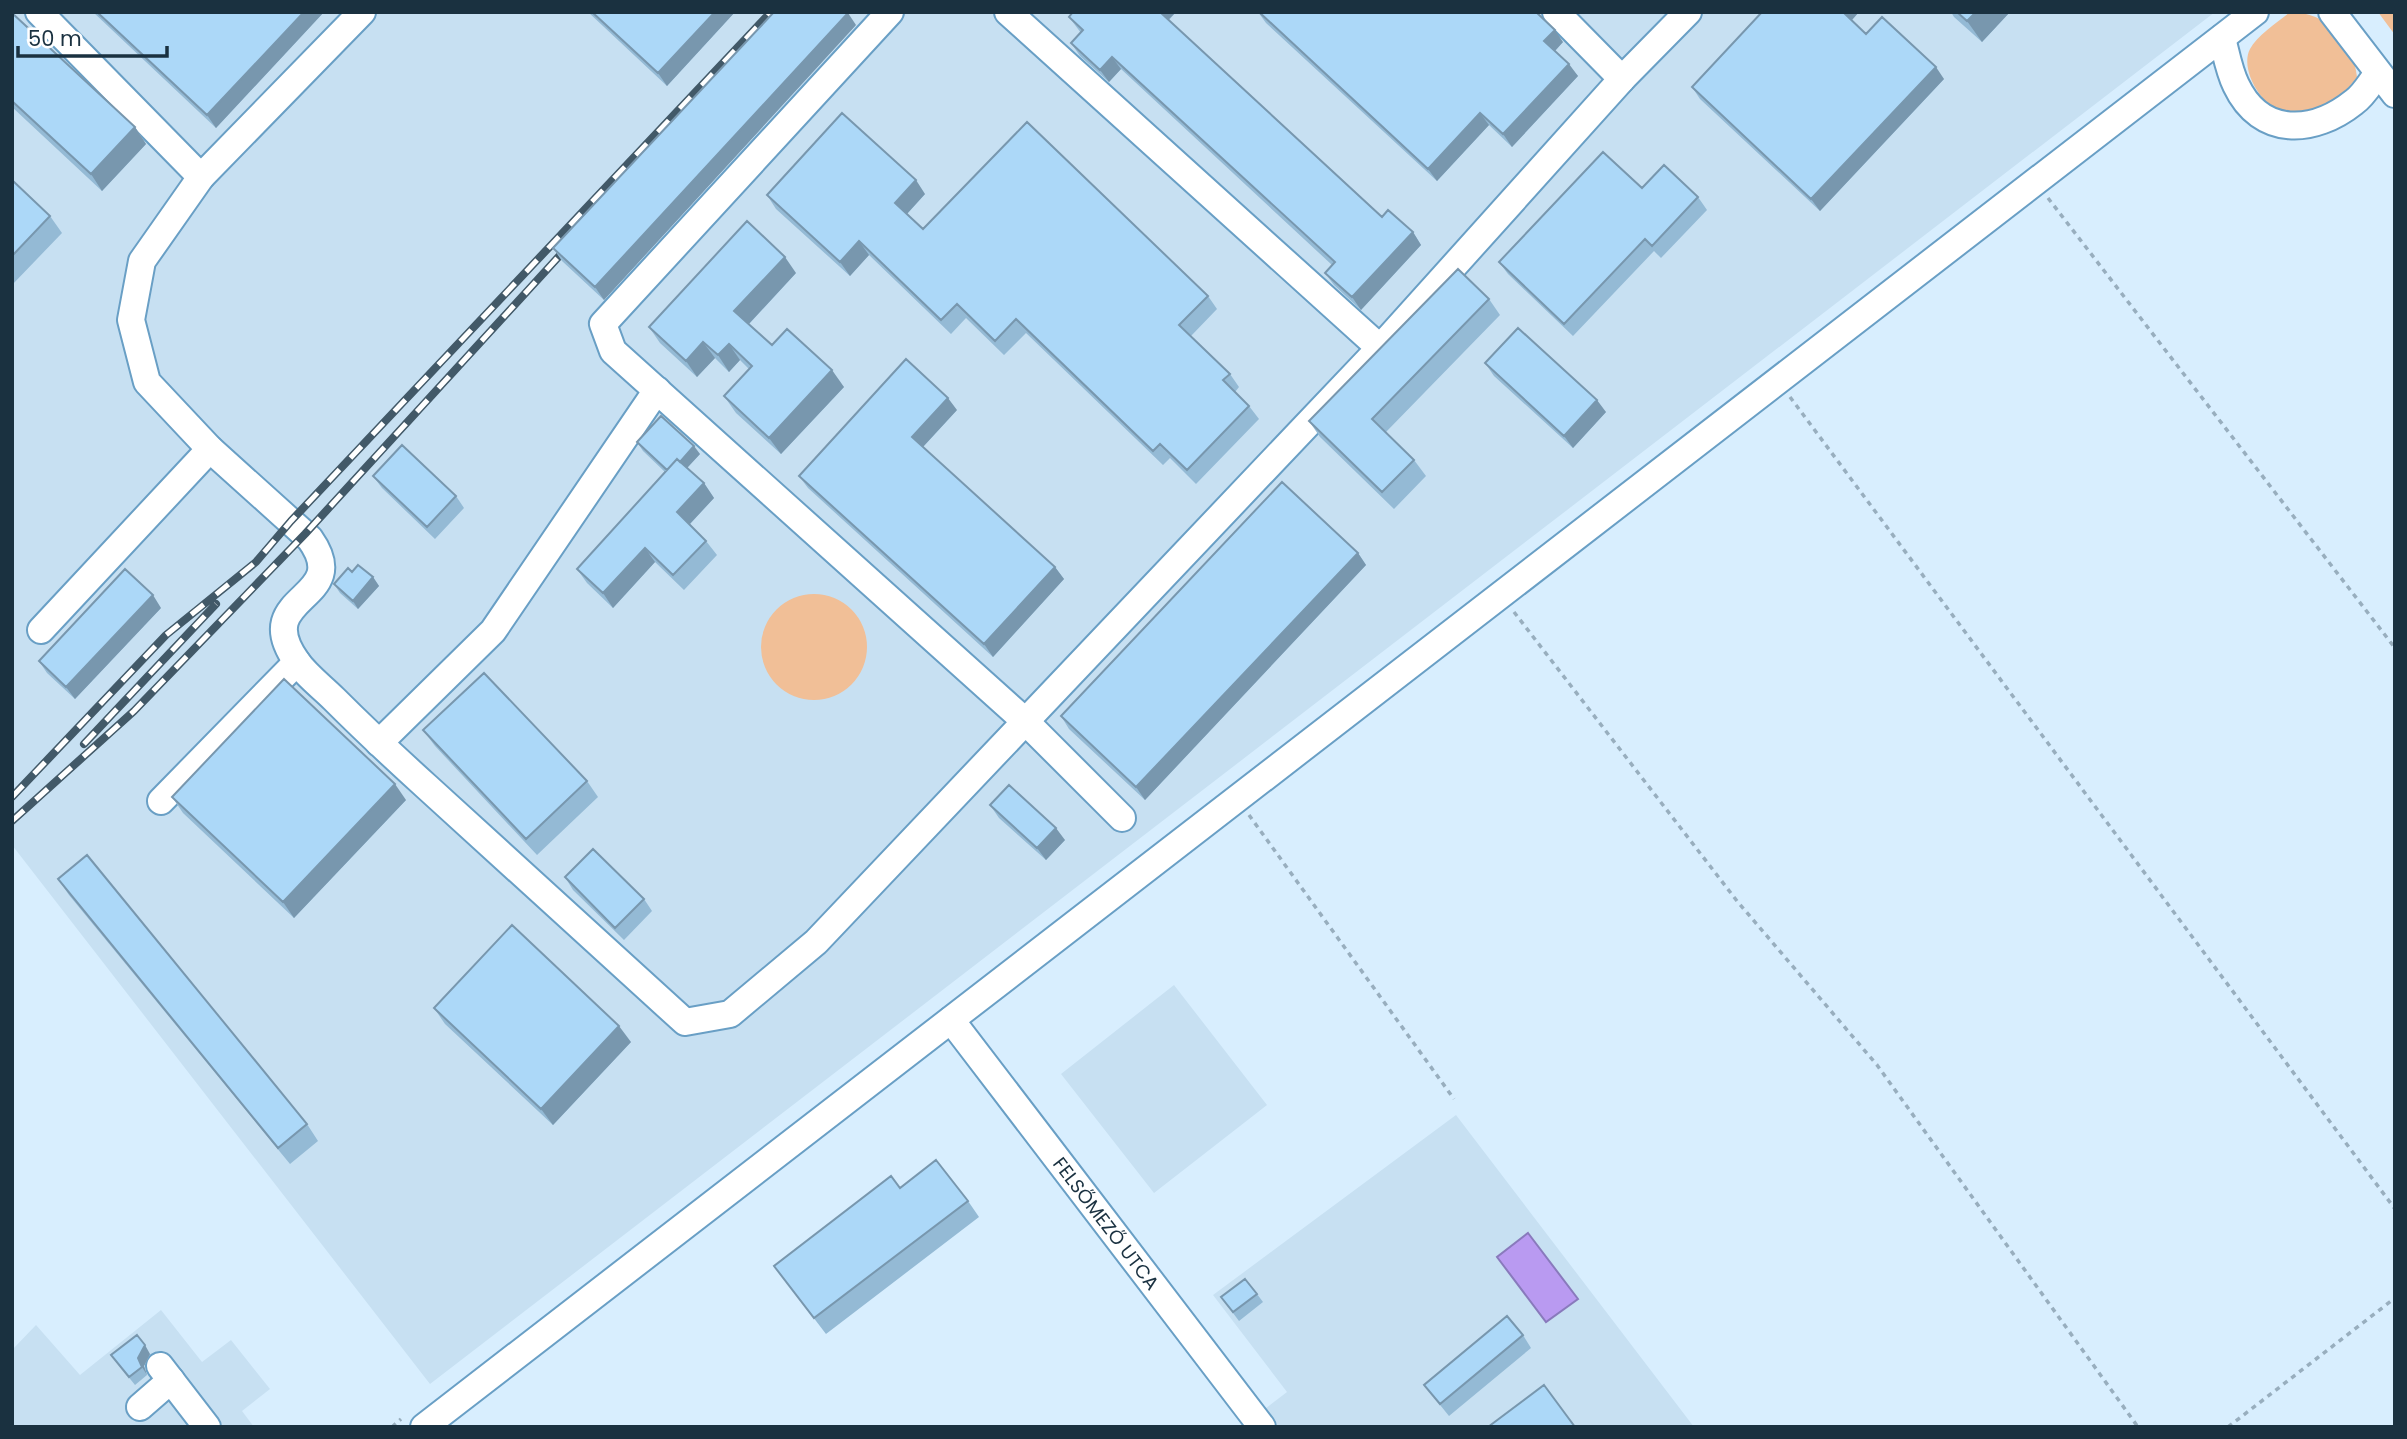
<svg xmlns="http://www.w3.org/2000/svg" width="2407" height="1439" font-family="Poppins,sans-serif">
<rect width="100%" height="100%" fill="#d8eefe"/>
<!-- built -->
<path fill="#c7e0f2" d="M12,12H2215L430,1384L12,845Z
M1174,985L1267,1105L1154,1193L1061,1074Z
M1456,1115L1694,1427H1241L1287,1392L1213,1295Z
M161,1310L202,1362L231,1340L270,1389L242,1411L254,1427H12V1350L36,1325L80,1375Z"/>
<!-- green -->
<path fill="#f1bf97" d="M2290,12C2327,12 2353,41 2357,77C2342,98 2313,122 2285,114C2263,108 2239,70 2250,49C2257,35 2278,22 2290,12Z
M2378,12H2395V35Z
M761 647a53 53 0 1 1 106 0a53 53 0 1 1-106 0Z"/>
<!-- water -->
<path fill="#b99af1" stroke="#897abc" stroke-width="2" d="M1528,1233L1578,1299L1546,1322L1497,1257Z"/>
<g fill="none" stroke-linecap="round" stroke-linejoin="round">
<!-- minor casing -->
<g stroke="#699fc5" stroke-width="30">
<g id="minor">
<path d="M39,12L201,177"/>
<path d="M362,12L201,177L142,261L131,320L147,382L210,449L310,539C355,602 248,593 297,662C306,675 322,687 334,699C364,729 395,758 427,787C513,865 599,944 685,1022L730,1014L816,942L1380,348L1622,79L1688,12"/>
<path d="M890,12L603,324L613,351L1025,721L1122,818"/>
<path d="M1008,12L1380,348"/>
<path d="M1556,12L1622,79"/>
<path d="M2332,12L2395,94"/>
<path d="M2222,38C2226,53 2229,71 2236,85C2261,138 2314,134 2354,102C2364,95 2371,82 2378,73"/>
<path d="M41,630L210,449"/>
<path d="M379,743L493,631L657,390"/>
<path d="M161,801L297,662"/>
<path id="s1" d="M951,1020L1262,1427"/>
<path d="M160,1366L207,1427"/>
<path d="M140,1407L171,1380"/>
<path d="M424,1427L2255,12"/>
</g>
</g>
<!-- path -->
<path stroke="#98aebe" stroke-width="3.5" stroke-dasharray="5 5" stroke-linecap="butt" d="M2048,198L2395,648
M1790,397L2395,1209
M1514,612L1737,901L1877,1065L2138,1427
M1249,815L1454,1099
M392,1427L401,1419
M2228,1427L2395,1298"/>
<!-- minor -->
<use href="#minor" stroke="#fff" stroke-width="26"/>
<!-- rail casing -->
<g stroke="#425968" stroke-width="8">
<path id="rail" d="M84,744L216,604
M12,797L166,635L256,562L291,521L771,12
M12,821L134,711L305,534L573,241"/>
</g>
<!-- rail -->
<use href="#rail" stroke="#fff" stroke-width="5" stroke-dasharray="16" stroke-linecap="butt"/>
</g>
<!-- wall -->
<path fill="#94bad5" d="M93,12H324L216,128Z
M588,12H735L667,86Z
M1073,12H1176L1169,20L1382,217L1413,232L1421,245L1361,310L1334,285L1325,273L1332,265L1121,69L1109,82L1080,56L1071,43L1081,33L1069,17Z
M1258,12L1563,42L1555,51L1578,76L1512,147L1489,125L1437,181L1266,23Z
M1762,12H1859L1852,20L1866,34L1944,79L1820,211L1700,99L1692,87Z
M1951,12H2010L1982,42L1954,17Z
M12,13L135,127L146,144L102,191L12,107Z
M856,25L604,300L562,261L553,248Z
M12,180L50,216L62,233L12,285Z
M1642,188L1698,197L1707,210L1661,258L1654,251L1573,336L1508,274L1499,262Z
M925,194L907,214L923,229L1208,296L1217,309L1191,336L1230,374L1239,387L1235,392L1249,406L1259,419L1196,484L1170,458L1163,465L1026,333L1004,355L966,318L951,334L869,255L850,276L776,209L767,195Z
M796,273L749,324L772,345L844,387L781,454L736,413L724,396L749,369L740,360L729,372L715,358L697,377L660,343L649,327Z
M1489,299L1500,315L1386,432L1414,460L1426,476L1394,509L1320,437L1309,421Z
M1485,363L1606,412L1573,448L1494,376Z
M957,410L923,447L1055,567L1064,579L993,657L808,488L799,476Z
M637,442L700,454L687,468L704,483L714,498L690,524L706,541L717,555L684,590L655,562L613,608L587,583L577,569L665,472L643,451Z
M373,476L456,496L464,508L435,539L382,488Z
M1358,553L1366,565L1145,800L1069,729L1061,716Z
M352,572L373,577L379,586L358,609L340,593L334,584Z
M161,608L75,699L47,673L39,661Z
M423,730L587,781L598,797L537,855L435,746Z
M172,797L406,800L294,918L183,813Z
M990,805L1065,840L1046,860L999,818Z
M565,877L644,899L652,911L624,940L573,890Z
M58,879L307,1124L318,1141L290,1164L69,895Z
M434,1008L631,1042L553,1125L445,1024Z
M900,1188L968,1201L979,1217L826,1334L774,1266Z
M1257,1294L1263,1302L1239,1321L1221,1297Z
M1523,1335L1531,1348L1449,1416L1424,1385Z
M150,1354L144,1366L147,1375L135,1385L111,1355Z"/>
<!-- shaded-wall -->
<path fill="#7897ae" d="M304,12H324L216,128L207,115Z
M715,12H735L667,86L658,73Z
M1159,12H1176L1166,22Z
M1843,12H1859L1850,22Z
M1976,12H2010L1982,42L1967,21Z
M848,13L856,25L604,300L595,287Z
M1555,30L1563,42L1553,53L1544,41Z
M1112,57L1121,69L1109,82L1100,70Z
M1569,64L1578,76L1512,147L1503,134Z
M1936,67L1944,79L1820,211L1811,199Z
M1480,113L1489,125L1437,181L1428,169Z
M135,127L146,144L102,191L91,174Z
M916,180L925,194L905,216L895,203Z
M1413,232L1421,245L1361,310L1352,297Z
M859,241L869,255L850,276L840,262Z
M785,257L796,273L746,327L734,311Z
M703,342L715,358L697,377L686,361Z
M729,344L740,360L729,372L718,355Z
M832,370L844,387L781,454L769,438Z
M948,398L957,410L921,449L912,437Z
M1597,400L1606,412L1573,448L1564,436Z
M694,446L700,454L675,481L670,473Z
M704,483L714,498L687,527L677,512Z
M645,548L655,562L613,608L603,593Z
M1358,553L1366,565L1145,800L1136,787Z
M1055,567L1064,579L993,657L984,644Z
M373,577L379,586L358,609L353,601Z
M153,595L161,608L75,699L66,687Z
M395,784L406,800L294,918L283,902Z
M1056,828L1065,840L1046,860L1037,848Z
M619,1026L631,1042L553,1125L541,1109Z
M145,1345L150,1354L144,1366L147,1375L142,1367L138,1358Z"/>
<!-- building -->
<path fill="#acd8f8" stroke="#7897ae" stroke-width="2" d="M97,12H304L207,115Z
M592,12H715L658,73Z
M774,12L848,13L595,287L553,248Z
M1073,12H1160L1382,217L1388,210L1413,232L1352,297L1325,273L1335,262L1112,57L1100,70L1071,43L1083,30L1069,17Z
M1259,12H1536L1555,30L1544,41L1569,64L1503,134L1480,113L1428,169Z
M1762,12H1843L1866,34L1882,17L1936,67L1811,199L1692,87Z
M1957,12H1976L1967,21Z
M12,13L135,127L91,174L12,101Z
M842,113L916,180L895,203L923,229L1027,122L1208,296L1179,325L1230,374L1223,380L1249,406L1187,470L1160,444L1153,451L1016,319L995,341L957,304L941,320L859,241L840,262L767,195Z
M1603,152L1642,188L1664,165L1698,197L1652,246L1645,239L1564,324L1499,262Z
M12,180L50,216L12,256Z
M747,221L785,257L734,311L772,345L787,329L832,370L769,438L724,396L752,366L729,344L718,355L703,342L686,361L649,327Z
M1458,269L1489,299L1372,419L1414,460L1382,492L1309,421Z
M1518,328L1597,400L1564,436L1485,363Z
M906,359L948,398L912,437L1055,567L984,644L799,476Z
M661,416L694,446L680,462L677,459L667,470L637,442Z
M402,445L456,496L427,527L373,476Z
M677,459L704,483L677,512L706,541L673,575L645,548L603,593L577,569Z
M1282,482L1358,553L1136,787L1061,716Z
M358,565L373,577L353,601L334,584L348,568L352,572Z
M125,569L153,595L66,687L39,661Z
M484,673L587,781L526,839L423,730Z
M284,679L395,784L283,902L172,797Z
M1009,785L1056,828L1037,848L990,805Z
M593,849L644,899L615,928L565,877Z
M87,855L307,1124L278,1148L58,879Z
M512,925L619,1026L541,1109L434,1008Z
M936,1160L968,1201L814,1318L774,1266L891,1176L900,1188Z
M1245,1279L1257,1294L1233,1312L1221,1297Z
M1507,1316L1523,1335L1440,1404L1424,1385Z
M137,1335L145,1345L138,1358L142,1367L129,1377L111,1355Z
M1544,1385L1575,1427H1488Z"/>
<g text-anchor="middle" dominant-baseline="central" stroke-width="5" stroke-linejoin="round" paint-order="stroke">
<!-- street labels -->
<g font-size="19" fill="#1a3140" stroke="#fff">
<text stroke="none"><textPath href="#s1" startOffset="256">FELSŐMEZŐ UTCA</textPath></text>
</g>
</g>
<!-- border -->
<rect width="2407" height="1439" fill="none" stroke="#1a3140" stroke-width="28"/>
<!-- scale -->
<path d="M18 46v10h149v-10" fill="none" stroke="#1a3140" stroke-width="3.5"/>
<text x="28" y="46" font-size="21" fill="#1a3140" stroke="#ffffff" stroke-width="5" paint-order="stroke">50 m</text>
</svg>
